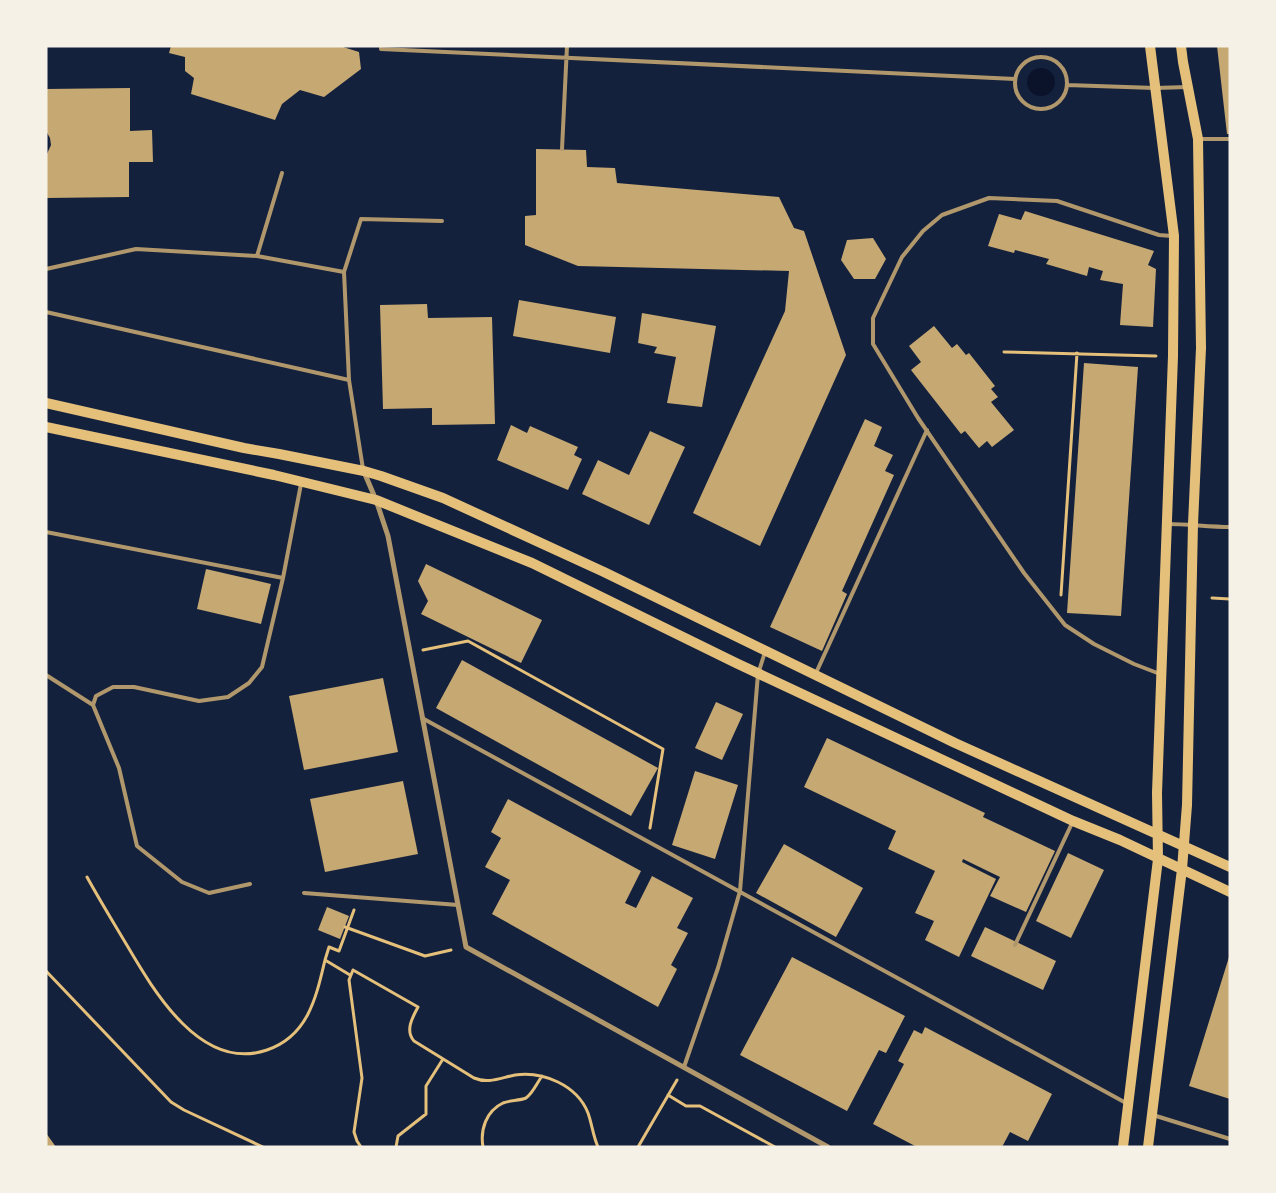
<svg xmlns="http://www.w3.org/2000/svg" width="1276" height="1193" font-family="Mulish,sans-serif">
<rect width="100%" height="100%" fill="#14213d"/>
<!-- water -->
<path fill="#0b132b" d="M1027 82a14 14 0 1 1 28 0a14 14 0 1 1-28 0Z"/>
<!-- building -->
<path fill="#c6a872" d="M171,46H340L359,52L361,69L324,97L300,90L282,104L275,120L191,94L194,78L185,71V57L169,53Z
M1217,46H1230V134H1227Z
M130,88V131L152,130L153,162H129V197L46,198V156L51,145L50,138L46,131V89Z
M536,149L586,150L587,167L615,168L617,183L779,197L794,228L804,231L846,355L760,546L693,513L785,311L789,271L578,266L525,245V216L536,215Z
M1025,211L1154,251L1148,265L1156,269L1153,327L1120,325L1123,284L1100,280L1103,271L1089,267L1087,276L1046,264L1049,259L1015,250L1014,253L988,246L999,214L1021,220Z
M873,238L886,259L875,279H854L841,260L847,240Z
M519,300L616,317L610,353L513,336Z
M427,304L428,318L492,317L495,424L432,425V408L383,409L380,305Z
M642,313L716,326L702,407L667,403L676,357L654,353L657,347L638,343Z
M934,326L952,348L957,344L966,355L969,353L995,386L991,389L998,397L991,402L1014,430L992,447L987,441L979,448L965,431L961,434L911,370L921,362L909,346Z
M1084,363L1138,367L1121,616L1067,613Z
M865,419L882,427L874,446L893,455L885,471L894,475L842,591L847,594L822,651L770,627Z
M511,425L527,433L530,426L578,447L574,455L582,459L568,490L497,460Z
M650,431L685,447L649,525L582,494L598,460L629,475Z
M426,564L542,620L521,663L421,614L428,601L418,581Z
M206,569L271,584L261,624L197,609Z
M462,660L658,768L631,816L436,708Z
M383,678L398,752L304,770L289,696Z
M716,702L743,714L722,760L695,748Z
M827,738L985,813L983,817L1055,851L1026,912L990,896L1000,877L963,859L962,862L996,879L959,957L925,940L934,921L915,913L935,871L888,849L896,831L804,787Z
M695,771L738,785L715,859L672,845Z
M403,781L418,854L325,872L310,799Z
M508,799L641,871L625,903L636,908L652,876L693,898L677,928L688,933L671,965L677,969L658,1007L492,914L510,880L485,867L501,838L491,832Z
M784,844L863,888L836,937L756,893Z
M1068,853L1104,870L1071,938L1036,921Z
M327,907L349,916L340,939L318,930Z
M985,927L1056,961L1043,990L971,956Z
M792,957L905,1016L886,1053L879,1050L847,1111L740,1055Z
M1229,957H1230V1099L1189,1086Z
M925,1027L1052,1094L1028,1141L1010,1132L1002,1147H917L873,1124L904,1064L898,1061L914,1030L922,1034Z
M46,1133L56,1147H46Z"/>
<g fill="none" stroke-linecap="round" stroke-linejoin="round">
<!-- path -->
<path stroke="#e5c07b" stroke-width="3" d="M1004,352L1156,356
M1061,595L1077,353
M1212,598L1230,599
M423,650L468,641L663,749L650,828
M87,877C99,899 112,920 125,942C152,988 200,1073 267,1050C308,1036 316,998 325,960
M345,927L425,956L451,950
M46,971L171,1102L184,1110L263,1147
M350,975L325,960L329,947L339,951L354,910
M668,1095L686,1106H700L775,1147
M361,1147L357,1141L354,1132L362,1078L349,980L353,970L418,1007C412,1018 405,1031 414,1041L474,1078C488,1084 500,1078 515,1075C543,1071 577,1085 588,1113C592,1124 593,1136 598,1147
M396,1147L398,1136L426,1114V1086L443,1059
M483,1147C480,1130 486,1111 503,1103C510,1100 519,1101 526,1098C533,1093 537,1083 542,1076
M638,1147L677,1080"/>
<!-- service -->
<path stroke="#b1986c" stroke-width="4" d="M381,46V49L1015,79
M1015 83a26 26 0 1 1 52 0a26 26 0 1 1-52 0Z
M1067,85L1155,88L1188,87
M1200,139H1230
M562,149L567,46
M257,256L282,173
M46,269L136,249L257,256L344,272
M46,312L349,380
M363,469L349,380L344,272L361,219L442,221
M1167,524C1188,524 1209,527 1230,527
M46,532L283,578
M816,673L927,430
M1160,674L1134,664L1094,644L1065,625L1024,573L918,418L873,344V318L902,257L923,231L942,215L989,198L1057,201L1159,235L1172,236
M46,675L93,705L119,768L137,846L182,882L209,893L250,884
M93,705L96,696L113,687H134L199,701L228,697L249,683L262,667L283,578L301,484
M422,718L1126,1103
M304,893L458,905
M1015,945L1073,821
M684,1067L718,968L740,891L758,674L765,652
M1153,1115L1230,1139"/>
<!-- minor -->
<path stroke="#b1986c" stroke-width="5" d="M364,472L376,500L388,536L466,947L828,1147"/>
<!-- secondary -->
<path stroke="#e5c07b" stroke-width="10" d="M46,403L244,448L279,454L364,471L381,476L443,498L604,572L955,743L1230,867
M46,427L274,475L376,500L532,563L736,663L1073,821L1120,840L1230,892
M1123,1147L1158,859L1157,793L1173,356L1174,236L1150,46
M1148,1147L1182,869L1187,805L1193,524L1201,348L1198,139L1183,62L1181,46"/>
</g>
<!-- border -->
<rect width="1276" height="1193" fill="none" stroke="#f6f1e7" stroke-width="95"/>
</svg>
